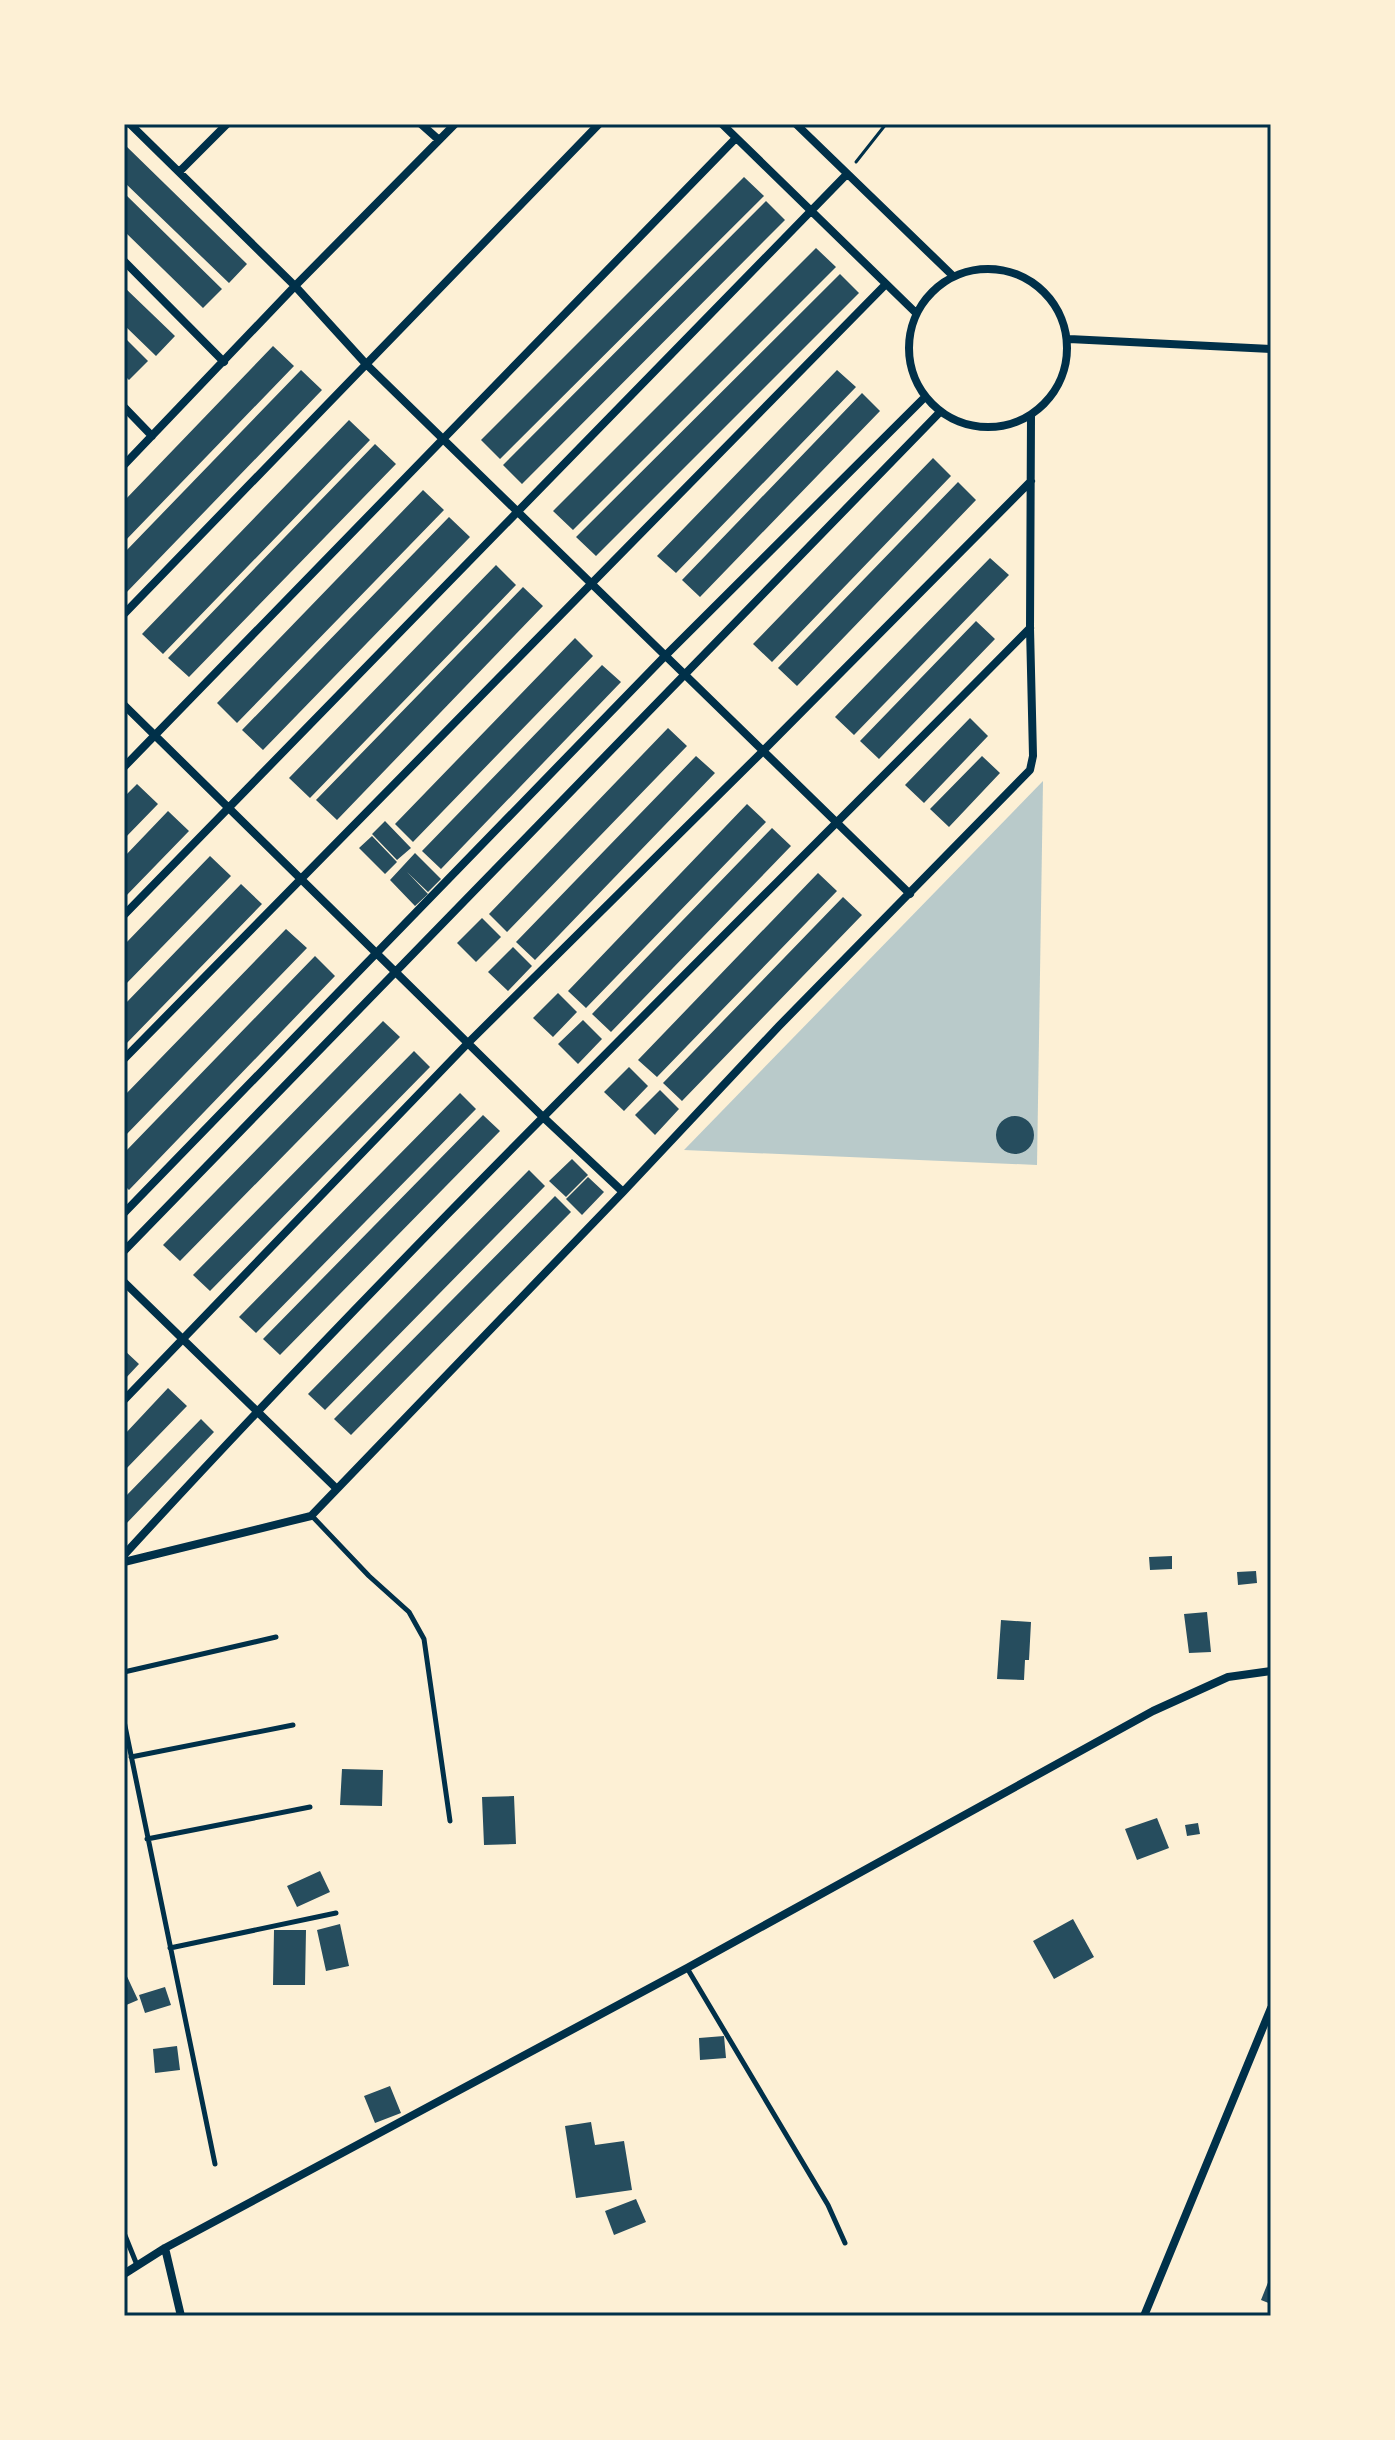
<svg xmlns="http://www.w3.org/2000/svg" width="1395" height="2440" font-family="'IBM Plex Serif',serif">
<rect width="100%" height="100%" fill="#fdf0d5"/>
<!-- green -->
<path fill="#b9caca" d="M1043,781L1037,1165L684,1150Z"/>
<!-- building -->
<path fill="#264d5e" d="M124,144L247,264L229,283L124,182Z
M744,177L764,196L500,459L481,440Z
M124,193L222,289L203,308L124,231Z
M766,201L785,220L522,484L503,465Z
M816,248L836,267L573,530L553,511Z
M840,274L859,293L596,556L576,537Z
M124,287L175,336L156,356L124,325Z
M124,337L148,361L129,380L124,375Z
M273,346L294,366L124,542V501Z
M301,370L322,390L124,595V553Z
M837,370L856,387L676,573L657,556Z
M862,393L880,411L700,597L682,580Z
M349,420L370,440L163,654L142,634Z
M375,444L396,464L189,677L168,658Z
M933,458L951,476L772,662L753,644Z
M958,482L976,500L797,686L778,668Z
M423,490L444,510L237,723L217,703Z
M449,517L470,537L263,750L242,730Z
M990,558L1009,575L854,735L835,717Z
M496,565L516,585L310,798L289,778Z
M523,587L543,606L337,820L316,800Z
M976,621L995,639L879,759L860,741Z
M575,638L593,656L413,842L395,824Z
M602,665L621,682L441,869L422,851Z
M970,718L988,736L924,803L905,785Z
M668,728L687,746L507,932L489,914Z
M696,756L715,773L535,960L516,942Z
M982,756L1000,773L949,827L930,809Z
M137,784L158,804L124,839V797Z
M747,804L766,822L586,1008L568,991Z
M168,811L189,831L124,898V857Z
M385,821L411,848L397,860L372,834Z
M772,828L791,846L611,1032L592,1014Z
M372,836L397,862L385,874L359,848Z
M415,853L441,879L428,892L407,872L428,894L415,906L390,880Z
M210,856L231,876L124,986V945Z
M818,873L837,891L657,1077L638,1060Z
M241,884L262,904L124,1046V1005Z
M843,897L862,915L682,1101L663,1083Z
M482,918L501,937L476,962L457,943Z
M286,929L307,948L124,1137V1096Z
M513,947L532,966L508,991L488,972Z
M315,956L335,976L129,1190L124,1185V1153Z
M558,993L577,1012L553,1037L533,1018Z
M583,1020L602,1039L578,1064L558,1044Z
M383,1021L400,1037L180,1261L163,1245Z
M414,1051L430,1067L210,1291L193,1275Z
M629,1067L648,1086L624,1111L604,1092Z
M660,1090L679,1109L655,1135L635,1115Z
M460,1093L476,1109L256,1333L239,1317Z
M483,1115L500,1131L280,1355L263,1339Z
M996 1135a19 19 0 1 1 38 0a19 19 0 1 1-38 0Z
M572,1159L588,1175L566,1197L549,1181Z
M529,1170L545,1186L325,1410L308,1394Z
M588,1177L604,1192L582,1215L566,1199Z
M555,1196L571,1212L351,1435L334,1419Z
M124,1350L139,1364L124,1380Z
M168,1388L187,1406L124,1471V1435Z
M201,1419L214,1432L124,1526V1498Z
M1172,1556V1569L1150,1570L1149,1557Z
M1256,1571L1257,1583L1238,1585L1237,1572Z
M1207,1612L1211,1652L1189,1653L1184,1614Z
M1001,1620L1031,1622L1029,1660H1025L1024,1680L997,1679Z
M342,1769L383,1770L382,1806L340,1805Z
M514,1796L516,1844L484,1845L482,1797Z
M1157,1818L1169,1848L1137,1860L1125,1829Z
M1198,1823L1200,1834L1187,1836L1185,1825Z
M320,1871L330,1892L297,1907L287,1886Z
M1073,1919L1094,1957L1054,1979L1033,1941Z
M340,1924L349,1966L326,1971L317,1930Z
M274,1930H306L305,1985H273Z
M124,1970L138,2000L124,2006Z
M165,1987L171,2005L145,2013L139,1995Z
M724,2036L726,2058L700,2060L699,2038Z
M177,2046L180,2070L155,2073L153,2049Z
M390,2086L401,2113L375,2123L364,2096Z
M591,2122L595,2145L624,2141L632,2190L576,2198L565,2126Z
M636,2199L646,2222L614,2235L605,2211Z
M1271,2275V2304L1261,2300Z"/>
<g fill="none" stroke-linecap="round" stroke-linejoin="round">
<!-- path -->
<path stroke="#003049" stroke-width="3" d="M856,162L886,124"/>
<!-- service -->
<path stroke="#003049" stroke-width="5" d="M312,1516L369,1576L409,1612L424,1639L450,1821
M124,1672L276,1637
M124,1721L215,2164
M131,1757L293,1725
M147,1839L310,1807
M170,1948L336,1913
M687,1968L828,2205L845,2243
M124,2233L137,2265"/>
<!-- minor -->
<path stroke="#003049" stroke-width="8" d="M130,124L295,286L366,364L910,894
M421,124L439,140
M722,124L916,313
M796,124L952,275
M179,172L227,124
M124,261L224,362
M909 348a79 79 0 1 1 158 0a79 79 0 1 1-158 0Z
M1069,339L1271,349
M124,407L152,436
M124,465L295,286L455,124
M124,614L599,124
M124,705L543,1117L623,1192
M124,767L736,138
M124,915L847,174
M124,1059L886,284
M124,1213L665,656L925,397
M124,1251C395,970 669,692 940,412
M124,1282L337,1489
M124,1400L468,1043L763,751L1031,481
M124,1555C416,1236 727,935 1030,628
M124,1562L311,1516L623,1192L779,1026L1030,770L1033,756L1030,628L1031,415
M165,2248L181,2316
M124,2274L165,2248L687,1968L1153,1711L1228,1677L1271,1671
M1144,2316L1271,2008"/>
</g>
<!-- border -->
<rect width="1395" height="2440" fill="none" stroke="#fdf0d5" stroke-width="252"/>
<rect x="126" y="126" width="1143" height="2188" fill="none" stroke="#003049" stroke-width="3"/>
</svg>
